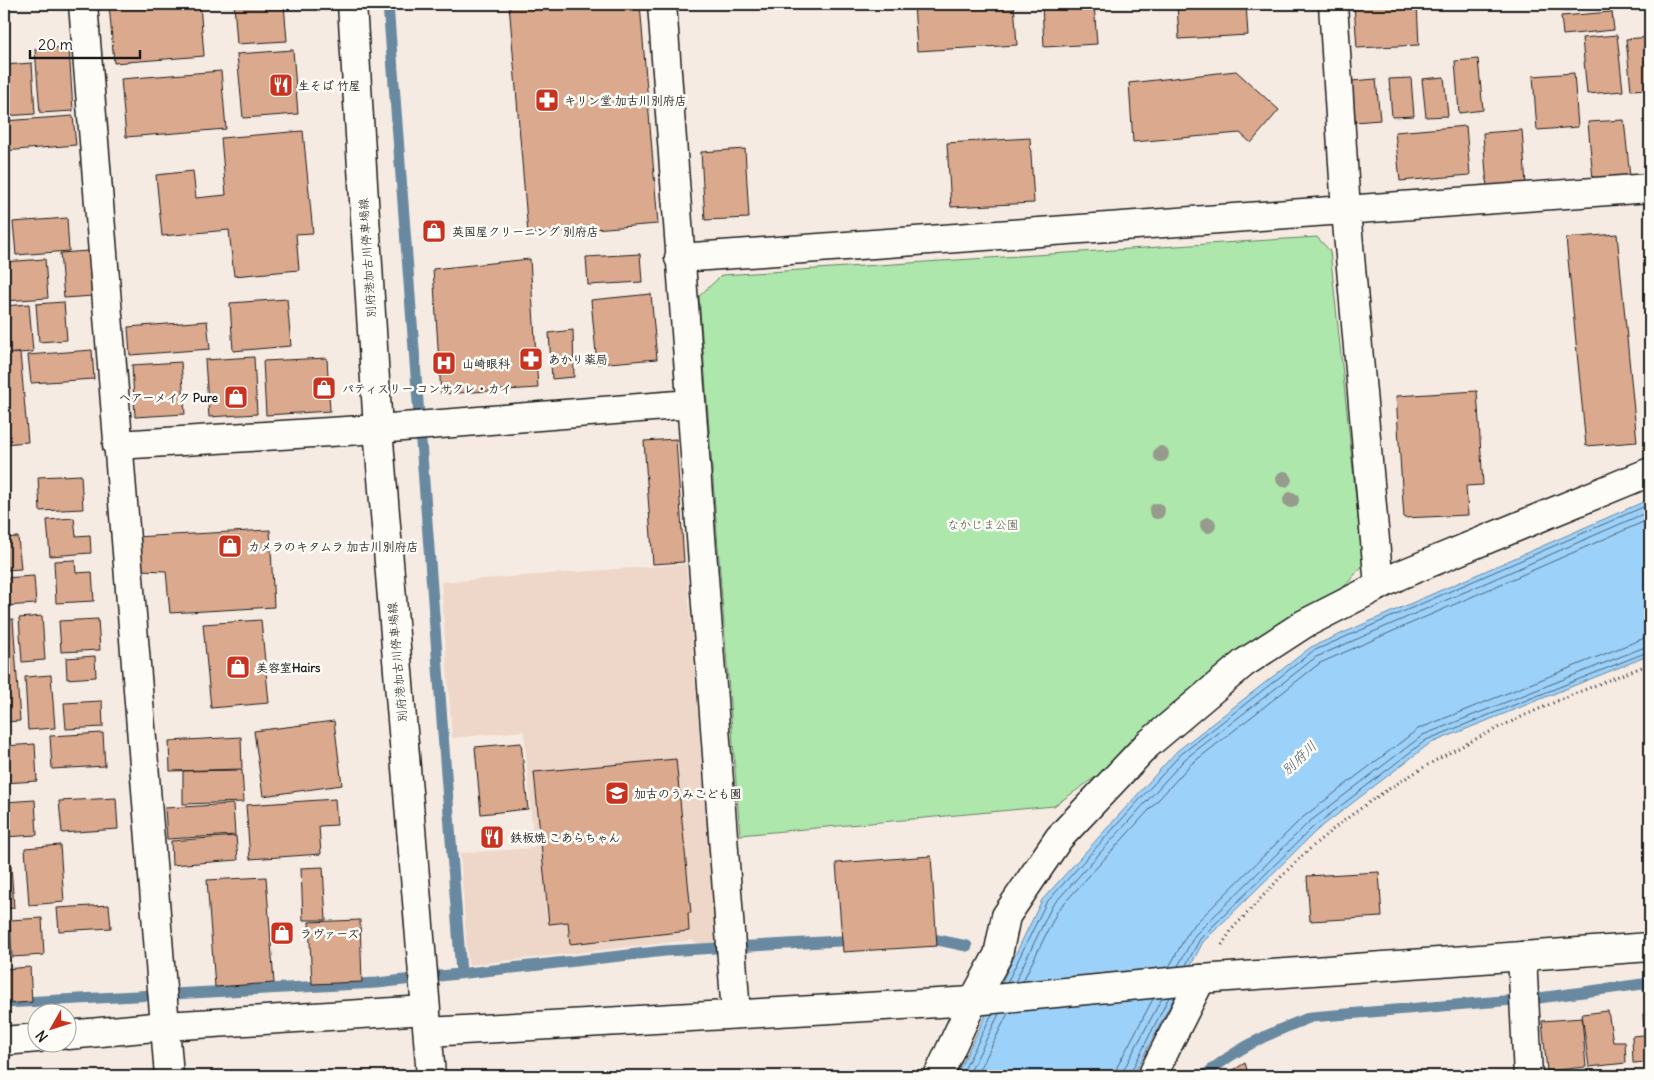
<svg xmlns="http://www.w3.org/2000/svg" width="1654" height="1080" font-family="Delius,'Klee One',sans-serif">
<rect width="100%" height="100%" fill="#f6ebe2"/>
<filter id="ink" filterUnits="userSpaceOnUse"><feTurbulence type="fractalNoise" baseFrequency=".02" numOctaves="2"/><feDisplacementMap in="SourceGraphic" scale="10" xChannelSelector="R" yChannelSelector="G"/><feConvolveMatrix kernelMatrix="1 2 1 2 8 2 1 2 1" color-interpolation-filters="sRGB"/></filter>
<g filter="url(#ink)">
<!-- built -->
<path fill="#eed7c9" d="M686,564L717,951L691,940L468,965L460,853L534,848L524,731L452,738L441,582Z"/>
<!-- green -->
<path fill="#ade7ac" stroke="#648264" d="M1317,237L1330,251L1363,565L1346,585L1228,660L1107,769L1054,806L740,835L699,296L722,275Z"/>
<!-- water -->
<path fill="#9cd1fa" stroke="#6989a1" d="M1650,499V655L1429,744L1316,831L1203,942L1133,1076H956L1042,900L1177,751L1311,647Z"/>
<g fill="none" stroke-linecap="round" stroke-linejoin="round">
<!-- shore -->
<path stroke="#4f6475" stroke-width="1" d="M1186,965L1200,939L1312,828L1426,740L1650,651
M1178,966L1195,935L1308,823L1423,735L1650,645
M1169,967L1190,929L1302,818L1418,729L1642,639L1650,637
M1023,981L1058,910L1190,765L1320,663L1650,519
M1015,982L1052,906L1185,759L1316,657L1650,511
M1007,983L1046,903L1180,755L1313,651L1650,504
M961,1076L992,1014
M968,1076L999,1014
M977,1076L1008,1013
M1116,1076L1117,1067L1153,999
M1123,1076L1124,1069L1162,998
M1129,1076L1169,997"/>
<!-- stream -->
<path stroke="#6989a1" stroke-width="11" d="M388,4L461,973
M923,937L967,946
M4,1003L377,983L665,951L857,940
M1204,1076C1236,1048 1272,1032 1311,1017L1539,998L1650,983"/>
</g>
<!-- building -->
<path fill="#dba98e" stroke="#1c1c1c" d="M109,4H200L204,56L114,63Z
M234,4H284L287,41L237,44Z
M509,4H640L658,224L528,234Z
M914,4H1014L1017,45L917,51Z
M1042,4H1094L1097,44L1044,47Z
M1177,4H1246L1248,35L1179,39Z
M1354,4H1417L1419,45L1357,48Z
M1562,4H1583V9L1563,11Z
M1612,12L1614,30L1563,35L1561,16Z
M1617,35L1623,91L1587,94L1582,38Z
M1650,37V89L1631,90L1626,39Z
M69,47L73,111L40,113L35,49Z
M293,50L298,114L243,118L237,54Z
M1478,59L1483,110L1459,113L1455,61Z
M32,63L35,114L4,116V65Z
M221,71L226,129L126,137L121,79Z
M1236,71L1279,110L1251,143L1240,133L1133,142L1129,83Z
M1574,73L1578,127L1537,130L1533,76Z
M1444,77L1448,116L1426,117L1422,79Z
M1411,78L1414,116L1392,117L1389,79Z
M1376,79L1380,120L1355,122L1352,81Z
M73,116L76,145L4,151V121Z
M1624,120L1630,177L1593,180L1588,122Z
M1466,126L1470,175L1400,181L1395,132Z
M1522,130L1526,185L1487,188L1483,133Z
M303,131L313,233L296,234L299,270L234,276L229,230L162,236L156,175L193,171L196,198L226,195L221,138Z
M1030,138L1034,203L951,207L947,143Z
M745,149L749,218L705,220L701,152Z
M67,218L69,251L16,255L13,222Z
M1617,234L1637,442L1586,446L1566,238Z
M89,251L93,296L64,298L60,253Z
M640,254L642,282L588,285L586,257Z
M45,259L48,298L4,301V262Z
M530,259L538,388L441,394L433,269Z
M651,294L657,359L597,364L591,300Z
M287,299L291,346L233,351L230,303Z
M64,302L67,340L39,342L36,304Z
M29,304L33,352L4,354V306Z
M207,321L210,349L130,355L128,327Z
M573,330L574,377L552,379L549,333Z
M92,350L94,379L31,383L28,355Z
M20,353L28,442L4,444V354Z
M254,357L257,414L209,417L205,360Z
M327,358L330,411L266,415L263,361Z
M181,362L185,414L135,417L132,365Z
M1477,391L1483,485L1466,486L1468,515L1404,518L1396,396Z
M676,439L684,562L653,564L644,441Z
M81,475L83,509L40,511L38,477Z
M4,484H6L8,523H4Z
M74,518L76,536L90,535L91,553L50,556L47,520Z
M270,530L274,607L170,613L166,571L138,570L133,537Z
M18,537L21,569L4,570V538Z
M75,560L76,573L92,572L94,601L56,603L54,561Z
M34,576L36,604L4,606V578Z
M42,616L45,660L22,662L19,618Z
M13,619L20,721L4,722V620Z
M98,619L100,650L61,652L59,621Z
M261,620L269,703L211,708L203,624Z
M95,656L96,677L67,679L66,658Z
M51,675L55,728L28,730L25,677Z
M102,701L103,727L66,729L64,703Z
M334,721L342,785L263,796L254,731Z
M103,733L105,766L52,769L50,736Z
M241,737L242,769L170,771L169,741Z
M521,743L528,809L481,814L475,747Z
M35,744L37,781L4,783V746Z
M676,759L691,913H688L689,931L570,944L568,922L549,924L534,772Z
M242,770L244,802L183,804V771Z
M116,798L118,829L62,833L59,801Z
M335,799L337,825L319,826L321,854L250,859L246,805Z
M35,800L37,835L4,837V802Z
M233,804L235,835L167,839L165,808Z
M236,836L238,860L172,865L171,841Z
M60,845L64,902L29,905L25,848Z
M931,856L937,946L843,952L836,863Z
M11,866L14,908L4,909V867Z
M323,867L326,920H303L301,868Z
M1379,872L1382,917L1310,921L1307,876Z
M266,877L274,983L215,987L207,880Z
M109,905L111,928L59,931L57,908Z
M42,918L44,955L12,957L10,920Z
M360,920L362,982L312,984L309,922Z
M30,967L32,1002L4,1004V969Z
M1608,1011L1613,1042H1625L1626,1063L1589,1067L1582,1014Z
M1650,1013V1062L1633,1063L1632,1036L1644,1035L1643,1014Z
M1582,1018L1586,1067L1547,1071L1542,1021Z
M1245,1063L1249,1076H1225V1075Z
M1306,1071L1309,1076H1264Z"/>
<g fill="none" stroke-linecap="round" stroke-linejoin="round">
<!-- minor casing -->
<g stroke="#1c1c1c" stroke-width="31">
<path id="minor" d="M83,4L165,1026
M662,4L736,1014
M1333,4L1346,211L1379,586
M679,258L1650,188
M117,445L378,429L690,404
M1522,956L1528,1076
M938,1076L973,1001L998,955L1006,916L1059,838L1147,745L1244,663L1304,624L1400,575L1650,472
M1152,1076L1201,979"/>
</g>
<!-- tertiary casing -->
<g stroke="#1c1c1c" stroke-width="31">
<path id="tertiary" d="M426,1014L431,1076
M428,1032L973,1001L1201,979L1650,947
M68,1035L165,1026
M4,1041L38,1038"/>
</g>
<!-- secondary casing -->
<g stroke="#1c1c1c" stroke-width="31">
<path id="secondary" d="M169,1076L165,1026L426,1010L378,429L352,4"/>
</g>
<!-- path -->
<path stroke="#1c1c1c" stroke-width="3" stroke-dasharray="1 4" stroke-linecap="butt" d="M1222,945L1232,929C1261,899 1288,867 1320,840C1416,759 1534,708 1650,664"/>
<!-- minor -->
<use href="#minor" stroke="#fdfcf7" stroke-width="28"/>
<!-- tertiary -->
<use href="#tertiary" stroke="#fdfcf7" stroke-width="28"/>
<!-- secondary -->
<use href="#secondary" stroke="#fdfcf7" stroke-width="28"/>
</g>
<!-- trees -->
<g fill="#969b8d">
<circle cx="1161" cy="454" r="8"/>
<circle cx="1284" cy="479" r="8"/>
<circle cx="1291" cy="500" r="8"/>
<circle cx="1157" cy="511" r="8"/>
<circle cx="1208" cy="525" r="8"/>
</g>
</g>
<!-- icons -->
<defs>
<g id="restaurant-square" transform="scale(1.25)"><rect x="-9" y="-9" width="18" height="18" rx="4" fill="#c8321e" stroke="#fdfcf7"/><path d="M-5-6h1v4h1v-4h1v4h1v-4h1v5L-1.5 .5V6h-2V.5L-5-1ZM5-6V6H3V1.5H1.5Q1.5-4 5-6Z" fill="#fff"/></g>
<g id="pharmacy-square" transform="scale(1.25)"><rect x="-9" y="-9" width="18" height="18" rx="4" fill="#c8321e" stroke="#fdfcf7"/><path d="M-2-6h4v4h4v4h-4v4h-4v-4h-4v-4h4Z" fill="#fff"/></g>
<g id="shop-square" transform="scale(1.25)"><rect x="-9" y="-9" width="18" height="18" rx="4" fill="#c8321e" stroke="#fdfcf7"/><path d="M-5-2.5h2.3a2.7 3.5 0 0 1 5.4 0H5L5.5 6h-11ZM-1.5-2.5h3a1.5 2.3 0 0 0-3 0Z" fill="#fff"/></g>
<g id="hospital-square" transform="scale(1.25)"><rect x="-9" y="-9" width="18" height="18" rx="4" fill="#c8321e" stroke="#fdfcf7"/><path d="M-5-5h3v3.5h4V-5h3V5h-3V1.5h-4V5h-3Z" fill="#fff"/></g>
<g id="school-square" transform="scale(1.25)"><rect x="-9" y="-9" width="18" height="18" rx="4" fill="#c8321e" stroke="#fdfcf7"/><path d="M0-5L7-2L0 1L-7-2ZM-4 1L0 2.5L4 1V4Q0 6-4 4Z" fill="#fff"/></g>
</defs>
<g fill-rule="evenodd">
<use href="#restaurant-square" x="281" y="85"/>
<use href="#pharmacy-square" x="547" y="100"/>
<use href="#shop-square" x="434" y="231"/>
<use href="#pharmacy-square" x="531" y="359"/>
<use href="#hospital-square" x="444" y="363"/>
<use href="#shop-square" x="324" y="388"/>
<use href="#shop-square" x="236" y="397"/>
<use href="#shop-square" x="230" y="546"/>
<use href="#shop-square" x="238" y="667"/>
<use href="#school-square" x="617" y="793"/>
<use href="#restaurant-square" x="492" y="837"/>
<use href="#shop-square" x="282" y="933"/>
</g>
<g text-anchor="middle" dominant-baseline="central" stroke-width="5" stroke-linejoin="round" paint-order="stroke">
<!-- poi labels -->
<g font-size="12" font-weight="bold" fill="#1c1c1c" stroke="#fdfcf7" text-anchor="start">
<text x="298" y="85">生そば 竹屋</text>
<text x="564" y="100">キリン堂 加古川別府店</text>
<text x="452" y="231">英国屋クリーニング 別府店</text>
<text x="548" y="359">あかり薬局</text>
<text x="462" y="363">山崎眼科</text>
<text x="342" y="388">パティスリー コンサクレ・カイ</text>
<text x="218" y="397" text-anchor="end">ヘアーメイク Pure</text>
<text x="248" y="546">カメラのキタムラ 加古川別府店</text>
<text x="256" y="667">美容室Hairs</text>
<text x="634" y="793">加古のうみこども園</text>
<text x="510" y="837">鉄板焼 こあらちゃん</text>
<text x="300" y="933">ラヴァーズ</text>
</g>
<!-- street labels -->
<g font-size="12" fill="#1c1c1c" stroke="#fdfcf7">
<text transform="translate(367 258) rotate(-94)">別府港加古川停車場線</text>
<text transform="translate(397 662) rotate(-95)">別府港加古川停車場線</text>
</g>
<!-- park labels -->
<g font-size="12" fill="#485947" stroke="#fdfcf7">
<text x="983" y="524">なかじま公園</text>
</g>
<!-- water labels -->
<g font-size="14" font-style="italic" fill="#495b6a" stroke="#fdfcf7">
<text transform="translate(1299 758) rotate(-44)">別府川</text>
</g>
</g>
<!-- margin -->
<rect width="1654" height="1080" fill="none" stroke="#fdfcf7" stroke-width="20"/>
<rect x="10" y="10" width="1634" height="1060" fill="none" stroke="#1c1c1c" stroke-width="2" filter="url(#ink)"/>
<!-- north arrow -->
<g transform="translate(52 1028) rotate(231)"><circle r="24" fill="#fdfcf7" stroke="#a3a29f"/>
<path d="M0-4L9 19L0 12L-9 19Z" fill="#c8321e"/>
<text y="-8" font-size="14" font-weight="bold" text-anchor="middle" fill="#1c1c1c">N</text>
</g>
<!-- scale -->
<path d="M30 50v8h110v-8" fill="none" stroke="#1c1c1c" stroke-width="2.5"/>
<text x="38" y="50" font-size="15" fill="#1c1c1c" stroke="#fdfcf7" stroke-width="4" paint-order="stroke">20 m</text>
</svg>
